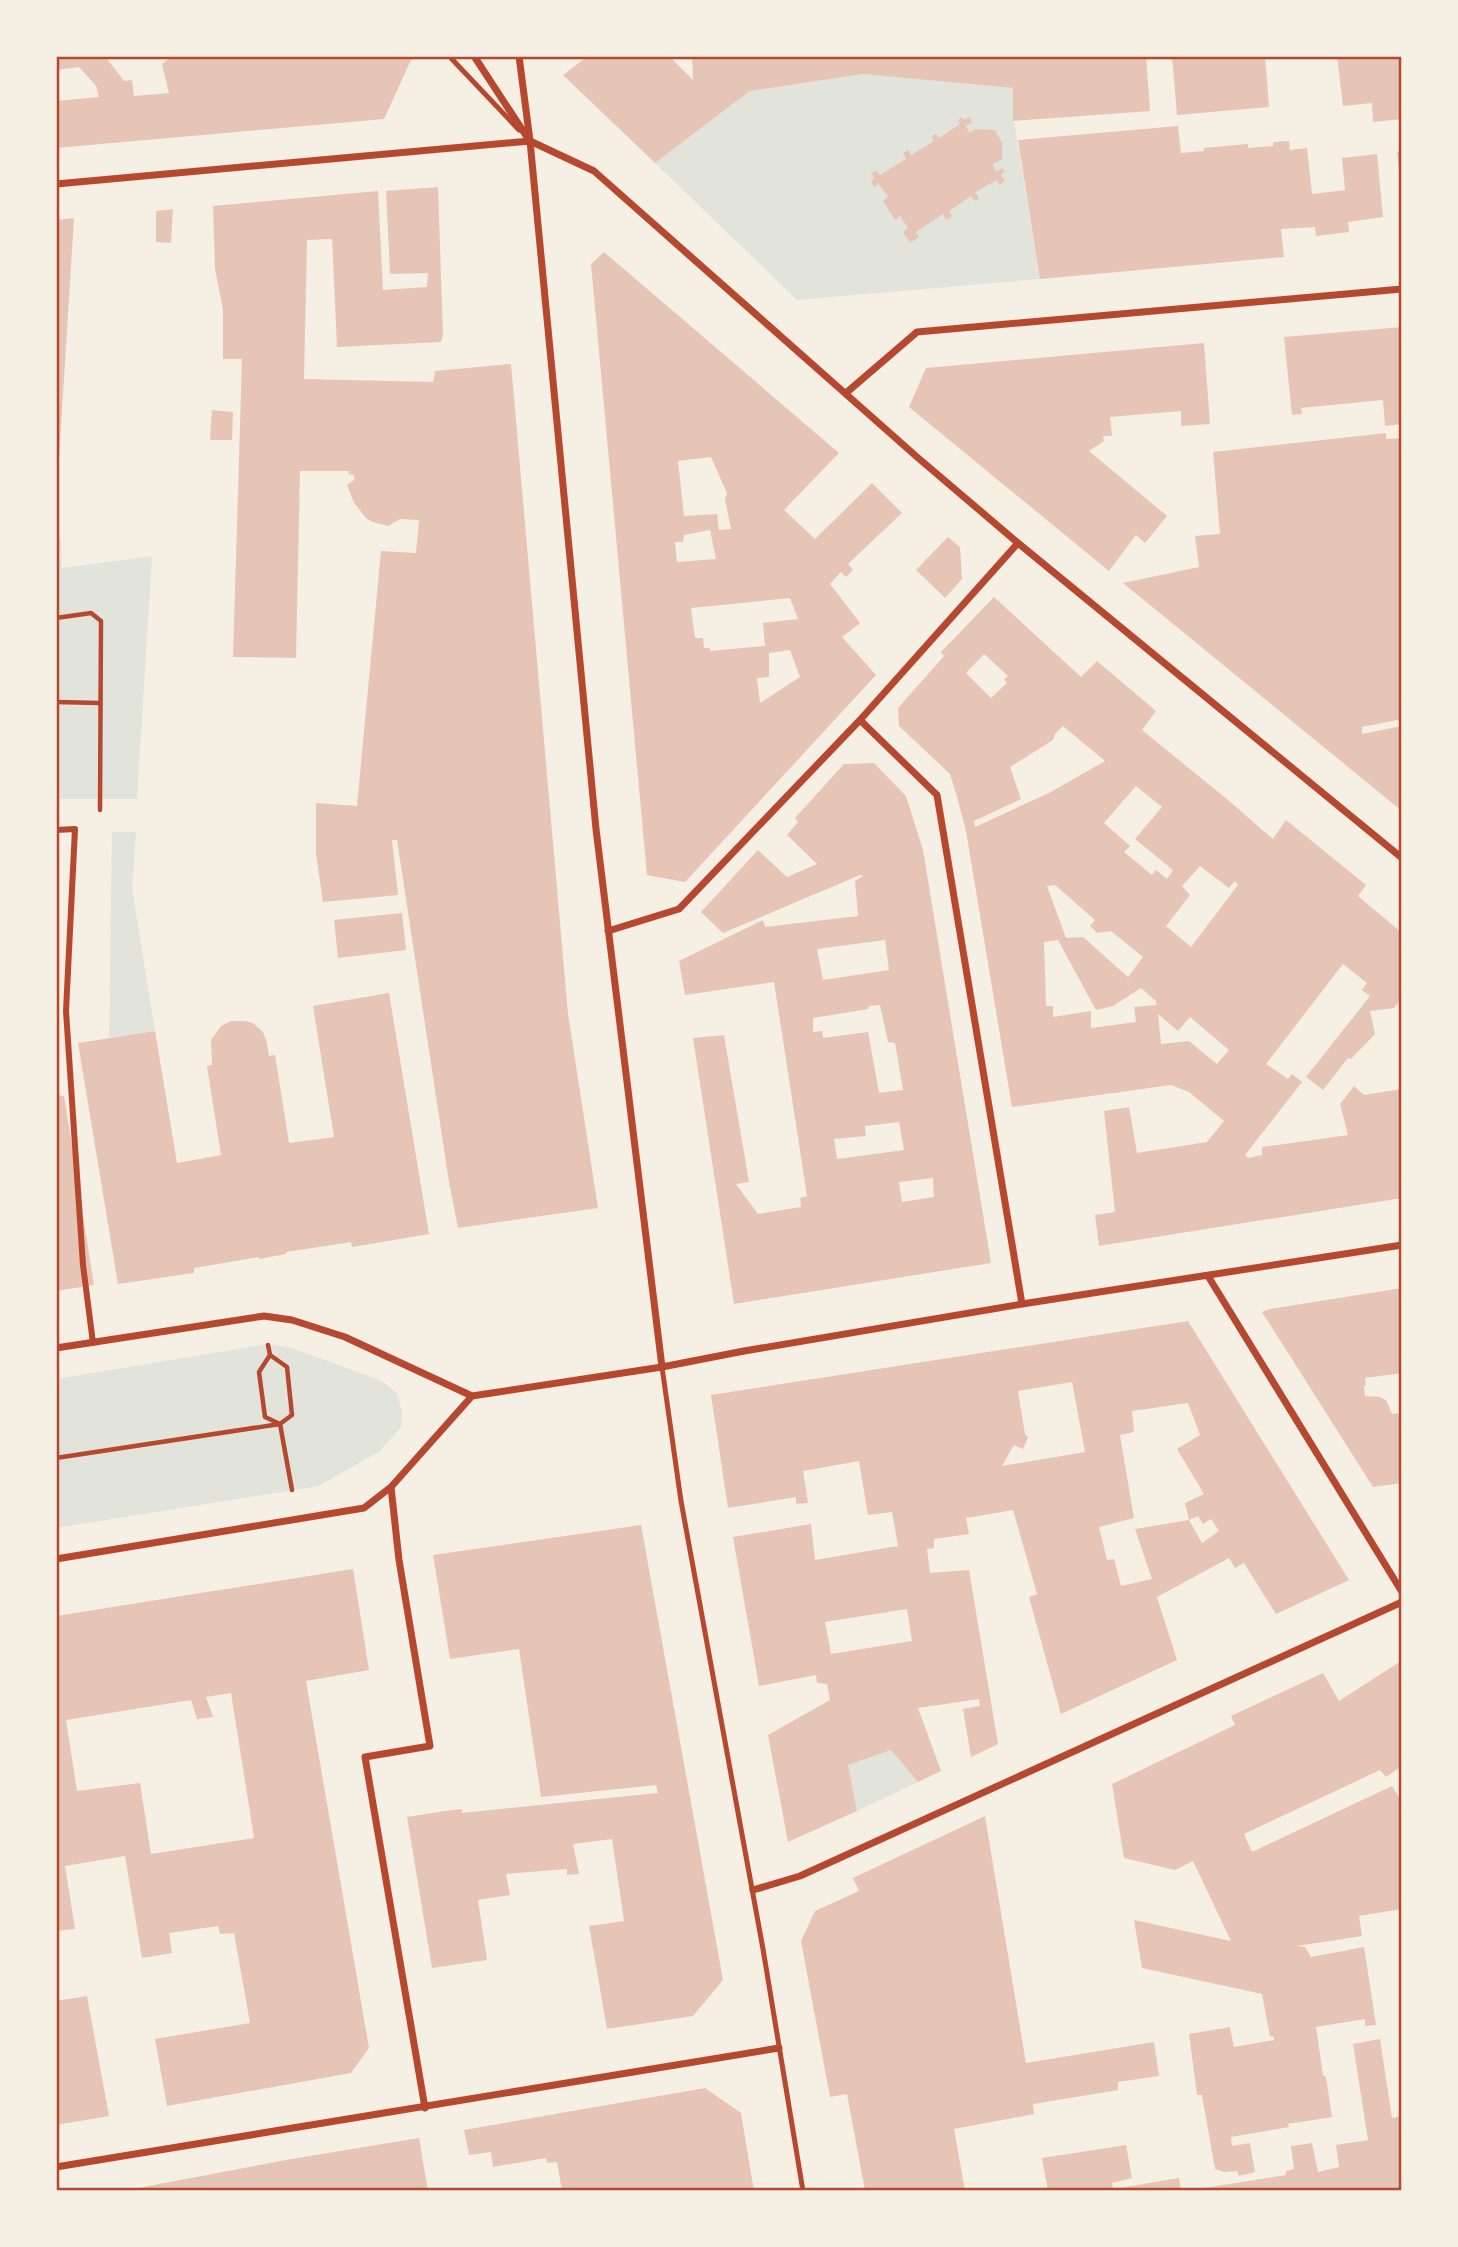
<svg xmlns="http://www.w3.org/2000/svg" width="1458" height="2247" font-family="'Noto Serif',serif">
<rect width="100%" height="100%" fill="#f6efe4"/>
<!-- green -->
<path fill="#e2e4dc" d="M863,74L1013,88L1014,121L1040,279L797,300L655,163L750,91Z
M56,532L61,539L62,568L152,556L137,799H56Z
M112,832H136L132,888L155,1031L109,1038Z
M268,1344L292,1348L382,1381L397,1393L402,1412L401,1427L380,1451L319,1486L56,1528V1379Z
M891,1750L918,1782L857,1811L848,1765Z"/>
<!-- building -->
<path fill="#e6c5b7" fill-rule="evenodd" d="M56,56H105L124,81L132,80L134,96L169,93L162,64L170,58L169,56H411L413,60H411L384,119L56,148V101L99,97L96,86L79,67L56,70Z
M588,56H669L693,80L692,56H1146L1150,111L1013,121V88L863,74L750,91L655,163L563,75Z
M1172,56H1265L1269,107L1177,115Z
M1337,56H1402V119L1373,122L1372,103L1343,106Z
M962,117L964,120L969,117L972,122L966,126L970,133L975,129L995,130L1002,143V159L993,164L996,172L1002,168L1005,171L1001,175L1005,181L999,185L997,180L975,192L979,198L975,201L971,196L949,211L952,216L946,220L943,214L916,232L919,237L910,243L903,232L908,228L900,216L895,220L883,201L888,197L879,184L874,187L871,181L874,178L871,173L876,170L880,175L906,159L903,153L908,150L911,155L934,141L932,136L936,134L939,138L960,124L958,120Z
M1178,126L1181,153L1204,151V148L1248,144V148L1273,146V142L1289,141L1290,150L1307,148L1312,194L1345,190L1342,158L1377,154L1383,217L1348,222L1349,232L1316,236L1315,227L1281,229L1284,257L1040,279L1018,140Z
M1402,151V179H1400L1397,152Z
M438,187L443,334L441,342L337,347L332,239L307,240L304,379L433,382L435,371L511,364L568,1014L598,1208L458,1228L449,1182L397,840H392L398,895L323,902L316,854V803L357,806L381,551L416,553L419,520L400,519L388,526L373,522L367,519L354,503L347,485L354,480V475L348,474L349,471H300L296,658L233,657L242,359H223V310L215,269L213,206L378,191L383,290L427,287L428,273L393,274L390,273L386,191Z
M173,209L171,243L156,242V211Z
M74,218L58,474H56V220Z
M604,252L839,453L784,510L815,539L872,483L902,513L848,564L853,570L846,577L841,572L830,584L860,623L842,637L876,675L685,882L647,875L591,264ZM711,457L727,493L725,499L731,529L719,530L717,514L684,516L678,461ZM710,530L716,559L677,562L675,542H683L684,535ZM790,598L798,619L763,623L765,646L710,651V648H704L703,638H695L691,608ZM790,650L800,677L760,703L757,678L769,677V653Z
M1402,327V424L1385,426L1383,400L1301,408L1302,414L1292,415L1284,337Z
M1204,343L1210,424L1181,426V411L1110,417L1112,436H1103L1104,441L1089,451L1167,516L1145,543L1136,535L1109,571L909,407L926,368Z
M212,410L233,412L232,440H210Z
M1386,433V439L1402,438V719L1362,727V734L1402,726V811L1123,583L1199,567L1195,536L1220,534L1213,452Z
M948,537L960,547L962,579L945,598L916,570Z
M994,597L1081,677L1097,661L1156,711L1142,730L1228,800L1273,839L1286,820L1366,885L1358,896L1402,933V998L1394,1008L1370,1011L1375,1034L1351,1059L1348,1058L1323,1090L1306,1077L1370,996L1362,990L1367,983L1343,964L1266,1064L1288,1079L1292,1074L1302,1082L1245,1155L1248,1158L1262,1155V1147L1348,1135L1340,1104L1354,1086L1364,1095L1402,1089V1198L1099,1246L1095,1215L1115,1212L1104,1111L1129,1107L1137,1153L1207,1142L1224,1121L1189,1092L1171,1085L1012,1107L966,831L957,797L950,774L899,726L898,708L944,656L941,652ZM984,654L1008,676L1004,679L1007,683L991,698L966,673ZM1063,726L1105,761L1051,792L975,827L974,821L1021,799L1010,767L1053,740L1055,734ZM1136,786L1162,807L1135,839L1173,870L1167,879L1156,870L1152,875L1124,852L1130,846L1104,823ZM1200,866L1229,888L1235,881L1238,885L1191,947L1166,926L1190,895L1182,886ZM1055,885L1095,920L1090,926L1097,933L1111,931L1143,957L1128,977L1083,937L1066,938L1047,886ZM1058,940L1096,1010L1113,1006L1141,988L1156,1001V1005L1134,1007L1136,1022L1091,1028V1011L1053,1017V1006H1046L1044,942ZM1158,1014L1178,1031L1190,1017L1229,1050L1217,1064L1189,1041L1161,1044Z
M874,763L906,796L923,850L991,1263L734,1304L693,1038L724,1035L749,1182L736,1184L758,1214L801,1207L800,1198L807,1196L774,982L685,995L679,961L763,920L765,927L858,916L855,881L863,876L860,875L723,933L701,912L758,850L787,877L817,864L787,835L798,822L795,818L844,764ZM885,940L889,970L823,980L817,949ZM880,1005L888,1042L895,1043L903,1090L879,1093L868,1032L823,1038L822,1031L813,1032V1018L868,1009L869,1006ZM899,1122L904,1150L837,1159L834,1139L866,1136L865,1126ZM933,1178L934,1197L902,1202L899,1182Z
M402,913L406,950L338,958L334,920Z
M389,993L429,1234L352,1247L351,1242L286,1252V1254L259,1259V1257L194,1268V1273L118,1284L78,1043L155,1031L177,1163L221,1155L207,1066L212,1065L211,1040L221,1026L231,1021H245L253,1023L263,1032L267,1043L269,1056L275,1055L289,1143L334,1137L313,1006Z
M56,1095L64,1096L94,1285L56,1291Z
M1402,1288V1373L1365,1378L1366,1385L1364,1386L1365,1396L1380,1397L1386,1400L1392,1414L1402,1413V1483L1373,1487L1262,1312L1270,1309Z
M1188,1321L1349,1580L1276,1614L1244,1563L1235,1568L1229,1558L1157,1597L1177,1660L1061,1714L1029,1597L1037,1594L1013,1510L966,1518L969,1534L934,1539V1548L927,1549L930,1573L969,1570L998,1744L971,1757L963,1709L980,1706L979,1699L918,1708L941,1771L918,1782L891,1750L848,1765L857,1811L788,1842L768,1735L830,1700L827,1684L817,1683L816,1675L759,1686L733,1537L811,1524L815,1560L898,1546L892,1512L868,1515L859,1461L803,1471L808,1503L796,1504V1497L728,1508L711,1395ZM1072,1382L1085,1452L1002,1466L1014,1445L1023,1449L1028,1437L1025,1434L1018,1391ZM1188,1403L1200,1435L1177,1449L1204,1494L1185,1503L1189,1520L1198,1516L1203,1524L1211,1519L1219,1531L1202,1543L1189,1520L1135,1529L1152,1579L1121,1586L1114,1559L1107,1560L1099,1527L1134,1518L1120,1435L1134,1432L1132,1411ZM907,1609L912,1641L831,1654L825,1622Z
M641,1525L723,1980L693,2016L607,2029L589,1926L624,1921L612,1839L573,1844L579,1874L567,1875V1869L506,1874L510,1895L478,1900L487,1960L432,1968L407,1817L452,1810L462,1809V1813L658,1793L656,1785L541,1797L519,1649L450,1659L433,1555Z
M353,1569L369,1670L306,1681L369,2048L351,2073L167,2106L155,2039L250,2023L234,1933L220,1934L218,1926L169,1933L172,1953L142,1958L125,1856L65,1866L75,1929L56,1931V1616ZM231,1693L254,1838L151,1854L140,1783L77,1791L66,1720L191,1700L197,1719L213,1717L206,1697Z
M1401,1661L1402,1766L1386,1777L1380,1770L1244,1834L1252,1852L1392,1786L1402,1803V1909L1359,1916L1362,1936L1297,1946L1305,1947L1311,1957L1364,1947L1376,2025L1365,2026V2019L1316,2027L1323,2075L1326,2077L1332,2117L1288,2124L1289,2127L1231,2137L1232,2146L1250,2143L1255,2172L1239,2176L1237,2171L1224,2172L1215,2169L1202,2095H1197L1189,2034L1230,2027L1234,2047L1274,2040V2037L1270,2036L1262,1994L1142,1968L1134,1920L1231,1941L1193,1861L1175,1870L1124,1858L1112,1784L1235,1725L1231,1716L1323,1673L1339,1701Z
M985,1816L1026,2063L1154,2042L1159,2076L1118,2082V2090L1033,2104L1034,2114L954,2129L965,2191H865L847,2094L830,2097L801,1941L815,1911L859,1891L853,1878Z
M87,1996L109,2116L56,2125V2001Z
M1380,2039L1392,2118L1402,2116V2191H1198V2189L1286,2175V2171L1294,2169L1291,2146L1312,2143L1318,2172L1339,2167L1336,2145L1368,2140L1353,2044Z
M705,2088L741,2113L754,2191H562L557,2162L547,2163L546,2158L493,2167L491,2152L469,2155L464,2130Z
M419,2138L428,2191H122L286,2160Z
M1126,2145L1132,2178L1112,2183L1113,2189L1179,2178L1181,2191H1048L1042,2158Z"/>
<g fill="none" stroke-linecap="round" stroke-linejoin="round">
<!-- path -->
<path stroke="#b5482f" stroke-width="4.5" d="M56,618L91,613L101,621L100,810
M56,702L100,703
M268,1345L270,1355L259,1372L265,1417L280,1424L292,1415L287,1367L270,1355
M56,1458L280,1424L292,1490"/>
<!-- service -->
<path stroke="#b5482f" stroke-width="5" d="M449,56L519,130
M662,1367L681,1501L763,1949L803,2191"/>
<!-- pedestrian -->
<path stroke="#b5482f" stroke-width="6" d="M56,830L75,829L66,1011L83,1265L93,1343"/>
<!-- minor -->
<path stroke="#b5482f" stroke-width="7" d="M474,56L527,137
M519,56L530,141L596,829L662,1367
M530,141L594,171L917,457L1018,543L1402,858
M56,184L530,141
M846,393L917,332L1402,289
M860,720L937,795L1022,1304
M608,931L679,909L860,720L1018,543
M1208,1276L1402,1592
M56,1348L264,1316L292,1320L345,1337L472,1396L662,1367L744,1351L1022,1304L1402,1245
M391,1487L399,1560L430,1746L365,1757L425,2108
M56,1559L364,1508L391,1487L472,1396
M753,1890L800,1876L1402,1602
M56,2167L779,2048"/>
</g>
<!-- border -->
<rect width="1458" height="2247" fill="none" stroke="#f6efe4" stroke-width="116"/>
<rect x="58" y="58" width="1342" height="2131" fill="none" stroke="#b5482f" stroke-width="2.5"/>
</svg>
